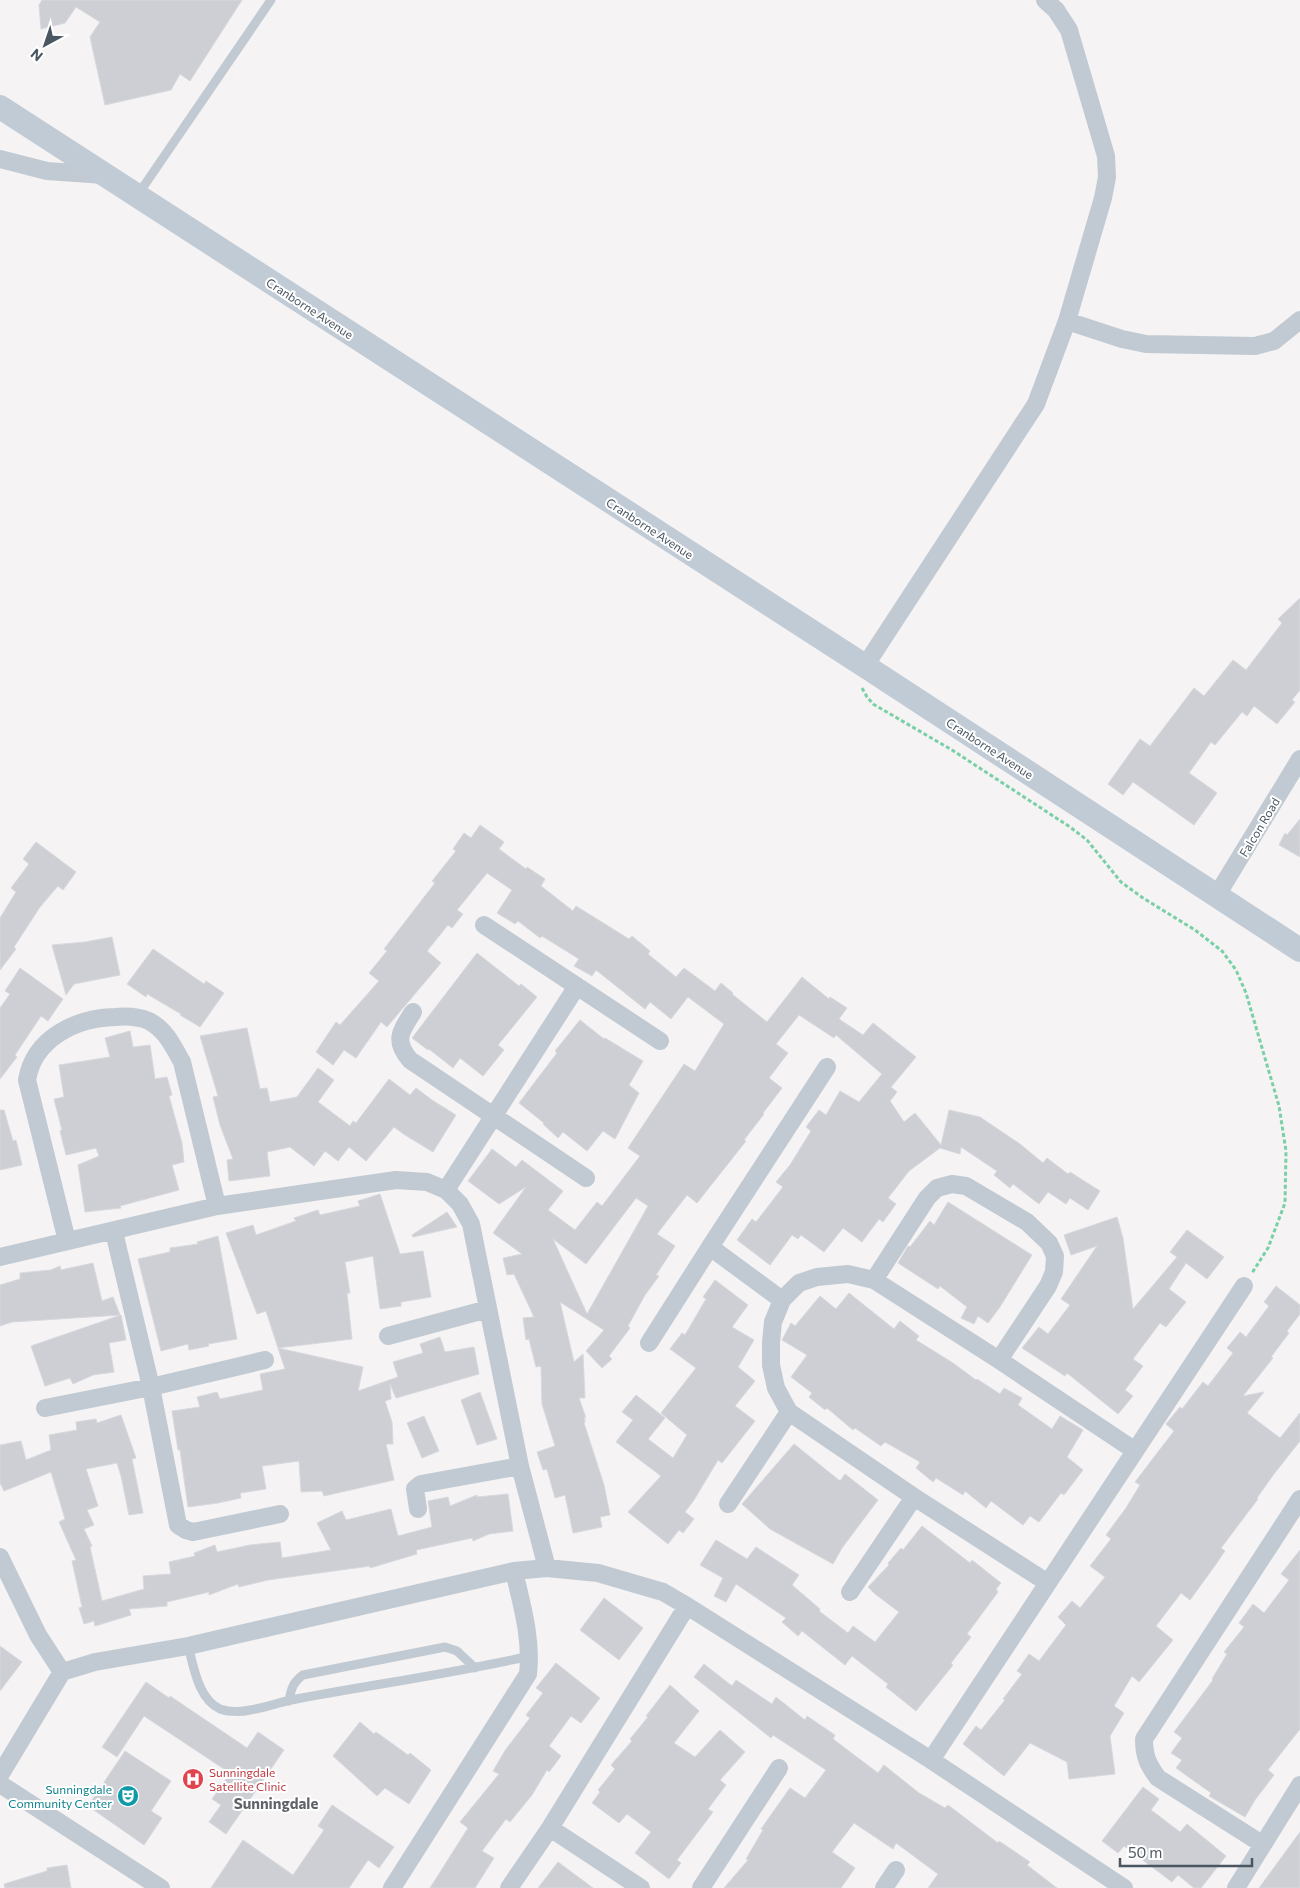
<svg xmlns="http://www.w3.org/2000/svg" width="1300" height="1888" font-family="Commissioner,sans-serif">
<rect width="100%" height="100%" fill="#f5f3f3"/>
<!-- building -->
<path fill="#cdcfd5" stroke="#d7d9de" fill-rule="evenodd" d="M42,0H242L190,81L180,74L171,90L105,105L90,37L100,22L76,7L65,23L41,29L39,5Z
M1300,598V690L1292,700L1295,702L1277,724L1254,706L1247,716L1242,712L1215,745L1211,742L1189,773L1217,793L1194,825L1133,782L1123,795L1108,784L1140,739L1150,746L1194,688L1204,696L1233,660L1246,670L1282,623L1278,619Z
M1300,819V857L1279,845L1285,833L1287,835Z
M480,825L504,842L499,849L526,869L527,867L545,879L541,886L573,911L576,906L629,939L632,936L650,951L648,954L676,977L684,968L715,991L721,983L733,993L732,994L767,1022L802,977L829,999L830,997L847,1008L839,1019L863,1035L873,1023L916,1057L891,1087L897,1092L890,1101L904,1122L915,1113L941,1145L949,1110L980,1117L1020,1144L1043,1163L1047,1158L1068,1174L1070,1172L1100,1191L1088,1210L1070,1198L1066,1204L1048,1192L1039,1204L1013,1184L1010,1188L994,1175L997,1171L961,1147L960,1154L940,1148L909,1171L888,1198L896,1204L883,1222L879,1219L862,1242L843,1228L824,1252L801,1235L798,1239L792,1235L770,1265L737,1240L752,1219L756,1222L783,1187L776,1182L790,1165L811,1131L806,1127L819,1110L826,1115L840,1091L859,1102L882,1074L836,1035L834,1038L799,1015L776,1044L788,1053L769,1078L782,1088L763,1113L764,1114L744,1140L746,1141L697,1203L687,1195L657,1234L675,1246L656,1275L659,1276L645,1295L628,1326L630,1328L609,1356L612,1359L602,1368L586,1351L604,1330L560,1302L574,1362L583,1354L585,1398H579L586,1418L584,1416L585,1422L584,1423L604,1485L610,1515L600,1517L602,1527L573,1533L565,1495L555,1498L547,1469L543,1470L537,1452L555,1446L542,1404L541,1366L536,1367L529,1339L526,1340L523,1318L534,1317L514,1274L507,1275L503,1258L522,1254L493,1233L526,1187L499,1204L468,1181L492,1149L516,1167L522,1160L563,1191L548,1210L575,1230L597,1202L602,1206L640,1156L628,1148L684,1064L695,1071L724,1024L688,997L671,1019L650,1002L645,1009L596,970L592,976L574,966L579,959L542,936L540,938L518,921L515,924L497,913L512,890L487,873L457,910L463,914L452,928L448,925L427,951L441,963L387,1027L381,1022L356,1058L344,1050L333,1065L316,1052L336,1022L340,1025L379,981L369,973L387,951L384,949L435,883L432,881L456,851L453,849L464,833L471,838ZM636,1198L648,1206L587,1314L553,1239L586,1264Z
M36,842L76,872L63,890L58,886L40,907L14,947L16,949L0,970V918L16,892L11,888L29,864L23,859Z
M112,937L120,975L74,984L66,995L52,945L85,942Z
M153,949L204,984L206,981L224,993L200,1027L180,1015L181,1014L147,994L146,997L127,984Z
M477,953L519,986L521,984L537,997L498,1045L504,1050L483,1076L460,1058L453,1068L429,1049L428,1050L412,1038Z
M20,968L63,999L48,1021L41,1016L15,1055L17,1057L0,1079V1008L10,994L5,991Z
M580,1020L604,1039L605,1038L643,1061L629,1085L639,1093L615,1139L603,1131L587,1151L563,1132L558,1138L543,1124L544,1123L519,1103L557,1053L555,1051Z
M247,1028L260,1089L267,1088L270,1102L297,1097L318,1068L334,1080L318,1102L350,1126L353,1121L356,1123L389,1079L410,1095L416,1088L432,1100L456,1115L433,1152L405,1135L394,1127L366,1161L349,1147L338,1161L325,1151L314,1166L290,1147L267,1152L270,1176L229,1181L227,1160L233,1159L220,1125L213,1097L218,1096L200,1036Z
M130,1031L133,1047L150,1045L155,1079L167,1077L172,1095L169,1096L182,1143L184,1162L172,1165L179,1190L120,1206L121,1208L85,1212L78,1165L99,1156L96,1148L66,1155L60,1131L62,1130L54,1099L64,1097L59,1065L110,1057L105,1038Z
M0,1110H4L13,1141L16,1140L22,1165L0,1170Z
M380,1194L400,1254L423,1251L431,1297L401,1302V1306L380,1309L373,1256L345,1262L350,1293H347L352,1339L278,1348L266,1311L257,1314L226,1233L253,1225L256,1235L296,1221L294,1218L318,1210L320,1215L360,1206L358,1201Z
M948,1202L1032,1255L1000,1307L988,1323L978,1316L974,1324L961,1318L967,1307L940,1286L938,1289L898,1263L908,1246L910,1247L930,1221L934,1225Z
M447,1212L457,1227L413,1237L412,1235Z
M1117,1217L1123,1238L1133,1309L1177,1257L1170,1252L1187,1230L1224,1257L1207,1279L1186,1263L1169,1289L1186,1302L1166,1327L1160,1323L1133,1359L1143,1366L1125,1390L1133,1396L1118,1414L1067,1373L1065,1376L1022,1348L1039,1327L1048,1334L1070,1305L1061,1299L1097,1246L1071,1255L1064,1235Z
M218,1236L237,1339L208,1344L209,1346L189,1350L188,1344L161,1351L138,1259L170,1252V1248L198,1244L197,1242Z
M93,1263L102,1301L113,1297L120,1315L12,1322L0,1326V1285L20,1279V1273L51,1270L60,1266L61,1270Z
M715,1280L748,1305L732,1327L754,1340L738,1367L755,1381L735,1406L755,1421L722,1463L718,1460L694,1500L685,1512L694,1519L683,1533L679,1530L668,1544L628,1512L661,1476L616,1442L633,1420L622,1412L636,1395L665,1418L648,1439L673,1458L687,1435L661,1413L696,1368L670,1349L682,1333L685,1335L706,1299L703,1297Z
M1276,1286L1300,1305V1314L1287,1331L1289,1333L1271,1357L1273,1358L1243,1396L1264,1392L1247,1413L1280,1438L1300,1413V1441L1274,1474L1257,1498L1258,1499L1221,1548L1225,1551L1214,1567L1190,1600L1181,1593L1156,1626L1173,1640L1139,1682L1132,1676L1114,1706L1124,1713L1110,1736L1115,1774L1069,1779L1067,1762L1030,1743L1004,1776L963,1744L976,1726L981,1730L1005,1700L1003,1699L1022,1674L1017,1671L1029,1654L1039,1661L1066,1625L1058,1617L1072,1601L1080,1608L1105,1577L1090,1566L1111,1539L1106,1535L1126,1508L1140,1485L1135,1482L1174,1431L1166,1424L1180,1407L1182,1409L1203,1382L1208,1386L1233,1353L1227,1348L1240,1332L1246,1337L1269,1306L1264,1302Z
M849,1293L894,1329L900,1321L919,1336L916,1340L953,1363L976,1380L977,1379L1000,1394L1004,1388L1022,1398L1018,1405L1052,1429L1060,1416L1083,1430L1067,1457L1083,1470L1064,1495L1061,1493L1039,1522L1030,1516L1023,1525L991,1501L986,1508L965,1491L963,1495L936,1478L933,1482L916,1468L920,1462L885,1442L881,1446L855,1428L853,1430L827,1408L825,1410L809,1397L812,1393L791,1377L807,1355L782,1340L791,1323L795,1326L820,1296L836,1309Z
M121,1315L126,1340L109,1343L114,1372L93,1375L73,1384L70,1378L45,1386L31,1346Z
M440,1337L445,1352L474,1347L479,1374L396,1398L390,1384L391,1399L385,1401L392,1422L393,1444H386L394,1480L324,1496L322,1491L301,1492L299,1461L262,1466L266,1489L240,1493L241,1498L218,1503L188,1507L180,1450H178L172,1411L200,1407L197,1397L217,1392L220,1399L263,1390L260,1374L285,1369L278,1348L363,1367L358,1391L398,1377L393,1362L423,1353L420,1344Z
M480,1392L497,1439L477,1445L461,1400Z
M121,1415L136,1458L132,1459L143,1513L129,1515L121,1476L117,1463L86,1469L98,1506L87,1510L94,1525L84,1529L92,1546L90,1547L102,1601L144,1589L143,1576L171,1574L169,1562L195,1556L194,1553L215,1545L217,1552L250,1545L280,1542L282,1558L331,1550L317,1523L342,1511L346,1520L391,1509L398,1536L432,1527L428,1501L448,1497L450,1506L477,1495V1497L508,1494L513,1531L489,1534L473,1541L472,1538L416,1550L417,1554L370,1568V1566L268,1580L239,1587L238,1584L209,1595V1592L167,1602V1606L129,1609L131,1615L95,1626L94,1621L84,1624L79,1608L82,1607L72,1561L76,1560L59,1522L65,1519L51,1472L4,1491L0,1483V1445L21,1441L26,1460L51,1450L49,1435L77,1430L76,1422L96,1419L97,1423Z
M424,1416L439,1451L422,1458L407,1423Z
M794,1444L840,1481L845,1474L878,1500L842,1548L833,1564L770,1529L742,1504Z
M922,1526L970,1563L972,1560L1001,1583L996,1589L998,1592L967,1634L971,1637L951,1663L953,1665L916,1711L886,1687L888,1684L852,1656L845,1665L802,1631L798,1636L782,1622L786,1618L736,1584L726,1602L714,1596L723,1578L700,1565L716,1540L747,1559L756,1547L799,1575L792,1585L820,1609L819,1611L848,1633L853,1626L875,1642L899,1612L875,1594L868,1587L889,1565L888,1563L901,1548L903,1550Z
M1300,1550V1729L1268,1770L1274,1775L1255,1800L1245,1817L1209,1796L1211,1793L1176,1768L1182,1760L1171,1753L1182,1738L1174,1732L1213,1680L1212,1679L1227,1654L1224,1652L1244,1627L1239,1623L1253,1604L1264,1613L1289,1580L1281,1574Z
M604,1598L643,1628L619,1660L580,1630Z
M0,1646L22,1662L0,1691Z
M556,1663L600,1698L581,1723L571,1716L549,1746L561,1756L549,1772L547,1770L532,1795L510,1822L506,1819L482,1851L494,1858L475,1888H430L468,1828L460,1822L499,1774L493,1771L506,1749L530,1718L526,1715L543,1693L536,1688Z
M704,1664L732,1686L736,1680L772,1704L776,1697L805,1720L807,1716L835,1735L833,1739L878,1773L884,1765L919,1793L945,1808L948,1805L998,1843L999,1841L1030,1862L1027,1865L1057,1888H928L938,1874L896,1843L893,1849L854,1823L832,1852L855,1868L841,1888H724L748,1860L746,1859L763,1830L761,1829L790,1788L805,1798L826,1770L773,1735L771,1738L694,1677Z
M146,1682L169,1698L170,1696L247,1748L258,1732L284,1750L226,1834L209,1822L221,1805L212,1799L230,1773L144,1716L117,1757L102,1747Z
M670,1685L699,1711L674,1743L695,1757L720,1730L745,1752L720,1780L726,1785L708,1809L713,1812L677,1860L681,1863L669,1879L635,1853L651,1832L627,1814L619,1823L592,1803L600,1792L598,1790L615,1769L611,1765L632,1741L630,1739L648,1717L646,1716Z
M360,1722L374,1734L376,1732L408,1755L410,1753L431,1770L409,1804L385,1788L377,1796L333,1756Z
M125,1751L171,1781L151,1811L162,1818L144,1845L88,1806Z
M1143,1787L1159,1799L1151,1810L1180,1832L1187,1824L1226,1856L1201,1888H1194L1178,1875L1172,1882L1124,1846L1118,1853L1102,1841Z
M332,1805L394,1847L379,1868L368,1860L349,1888H211L243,1840L293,1875L324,1830L318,1826Z
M1300,1832V1888H1259Z
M558,1862L593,1888H538Z
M67,1865L71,1888H5L4,1884L47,1871V1868Z"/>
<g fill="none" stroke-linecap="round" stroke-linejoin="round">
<!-- path -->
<path stroke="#7ad0a6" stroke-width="3" stroke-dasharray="4 2.5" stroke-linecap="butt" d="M862,688L867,697L873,704L952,750L1070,827L1087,840L1121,882L1143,898L1195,930L1222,951L1236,970L1246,993L1279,1106L1286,1151L1285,1203L1268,1248L1252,1273"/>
<!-- lane -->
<path stroke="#c1cad2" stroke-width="9" d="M137,196L271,0
M188,1646C194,1667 198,1699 220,1709C228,1712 241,1712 250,1710C264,1708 277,1703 291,1700C370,1685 450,1674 530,1656
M289,1701C291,1689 293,1682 303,1675L445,1647L457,1651L475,1668"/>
<!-- street -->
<path stroke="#c1cad2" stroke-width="18" d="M0,159L47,171L104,175
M1067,321L1122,339L1146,344L1255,346L1274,341L1300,320
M865,666L1036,404L1067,321L1103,198L1107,177L1106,156L1069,30L1056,10L1045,0
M1217,895L1300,759
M484,925L660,1041
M413,1012C401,1031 393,1040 410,1060L586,1178
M446,1190L577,986
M114,1232L151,1387L178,1525L186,1530L193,1532L280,1514
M67,1241L27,1080C34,1038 76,1018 115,1017C126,1016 139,1017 149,1021C166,1030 173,1046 182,1062L217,1206
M710,1247L827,1067
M0,1257L217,1206L396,1180L427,1182L446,1190L460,1204L471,1224L520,1466L547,1568
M874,1280L927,1198L937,1188L952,1184L966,1186L1027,1222L1049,1243L1055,1256L1054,1272L1048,1286L999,1360
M388,1336L488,1309
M649,1343L710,1247L782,1300
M45,1408L151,1387L265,1360
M728,1504L789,1412
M418,1509L415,1489L421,1484L520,1466
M0,1557L38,1635L62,1672
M1048,1583L914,1497L789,1412L776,1388L771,1365V1342L773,1322L782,1300L799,1283L817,1277L848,1274L874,1280L999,1360L1134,1450
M850,1592L914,1497
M931,1760L1244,1286
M0,1775L62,1672L95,1662L188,1646L514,1571L547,1568L598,1573L663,1592L687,1606L931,1760L1124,1888
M0,1784L161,1888
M550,1828L641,1888
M1262,1844L1158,1778C1148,1765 1144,1756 1144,1739L1300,1499
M392,1888L528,1674C532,1639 522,1606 514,1571
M509,1888L550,1828L687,1606
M701,1888L779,1768
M884,1888L896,1870
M1236,1888L1300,1785"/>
<!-- secondary -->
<path stroke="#c1cbd6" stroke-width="24" d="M0,107L865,666L1300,950"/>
</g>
<!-- icons -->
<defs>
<g id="hospital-disc" transform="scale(1.125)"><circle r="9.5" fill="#e0444e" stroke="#fff"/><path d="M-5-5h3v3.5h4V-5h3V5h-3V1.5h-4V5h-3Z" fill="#fff"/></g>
<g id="theatre-disc" transform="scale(1.125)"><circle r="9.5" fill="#0f9aa8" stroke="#fff"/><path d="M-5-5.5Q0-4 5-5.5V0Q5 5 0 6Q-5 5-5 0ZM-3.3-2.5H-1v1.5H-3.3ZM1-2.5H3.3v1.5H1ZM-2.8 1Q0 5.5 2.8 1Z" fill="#fff"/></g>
</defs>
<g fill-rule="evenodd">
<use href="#hospital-disc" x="193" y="1779"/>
<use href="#theatre-disc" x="128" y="1796"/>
</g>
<g text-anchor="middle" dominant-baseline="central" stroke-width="4" stroke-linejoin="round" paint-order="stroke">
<!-- street labels -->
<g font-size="12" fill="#4a5661" stroke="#fff">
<text transform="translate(310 308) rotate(33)">Cranborne Avenue</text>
<text transform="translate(650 528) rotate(33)">Cranborne Avenue</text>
<text transform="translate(990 748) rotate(33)">Cranborne Avenue</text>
<text transform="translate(1259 827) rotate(-59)">Falcon Road</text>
</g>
<!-- health labels -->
<g font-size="12" fill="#be3a42" stroke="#fff" text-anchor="start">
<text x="209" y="1772">Sunningdale<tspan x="209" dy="14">Satellite Clinic</tspan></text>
</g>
<!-- culture labels -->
<g font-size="12" fill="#0d838f" stroke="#fff" text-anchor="end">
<text x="112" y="1789">Sunningdale<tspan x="112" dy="14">Community Center</tspan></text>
</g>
<!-- quarter labels -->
<g font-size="15" font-weight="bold" fill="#5f6368" stroke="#fff">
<text x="276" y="1803">Sunningdale</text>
</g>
</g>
<!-- north arrow -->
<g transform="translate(45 45) rotate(220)" stroke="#ffffff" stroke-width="4" paint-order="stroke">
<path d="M0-4L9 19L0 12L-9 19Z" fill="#4a5661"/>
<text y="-8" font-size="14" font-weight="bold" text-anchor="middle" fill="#4a5661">N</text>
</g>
<!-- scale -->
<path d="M1120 1858v8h132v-8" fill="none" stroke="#4a5661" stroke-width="2.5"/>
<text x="1128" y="1858" font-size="15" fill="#4a5661" stroke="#ffffff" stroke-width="4" paint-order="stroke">50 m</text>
</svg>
